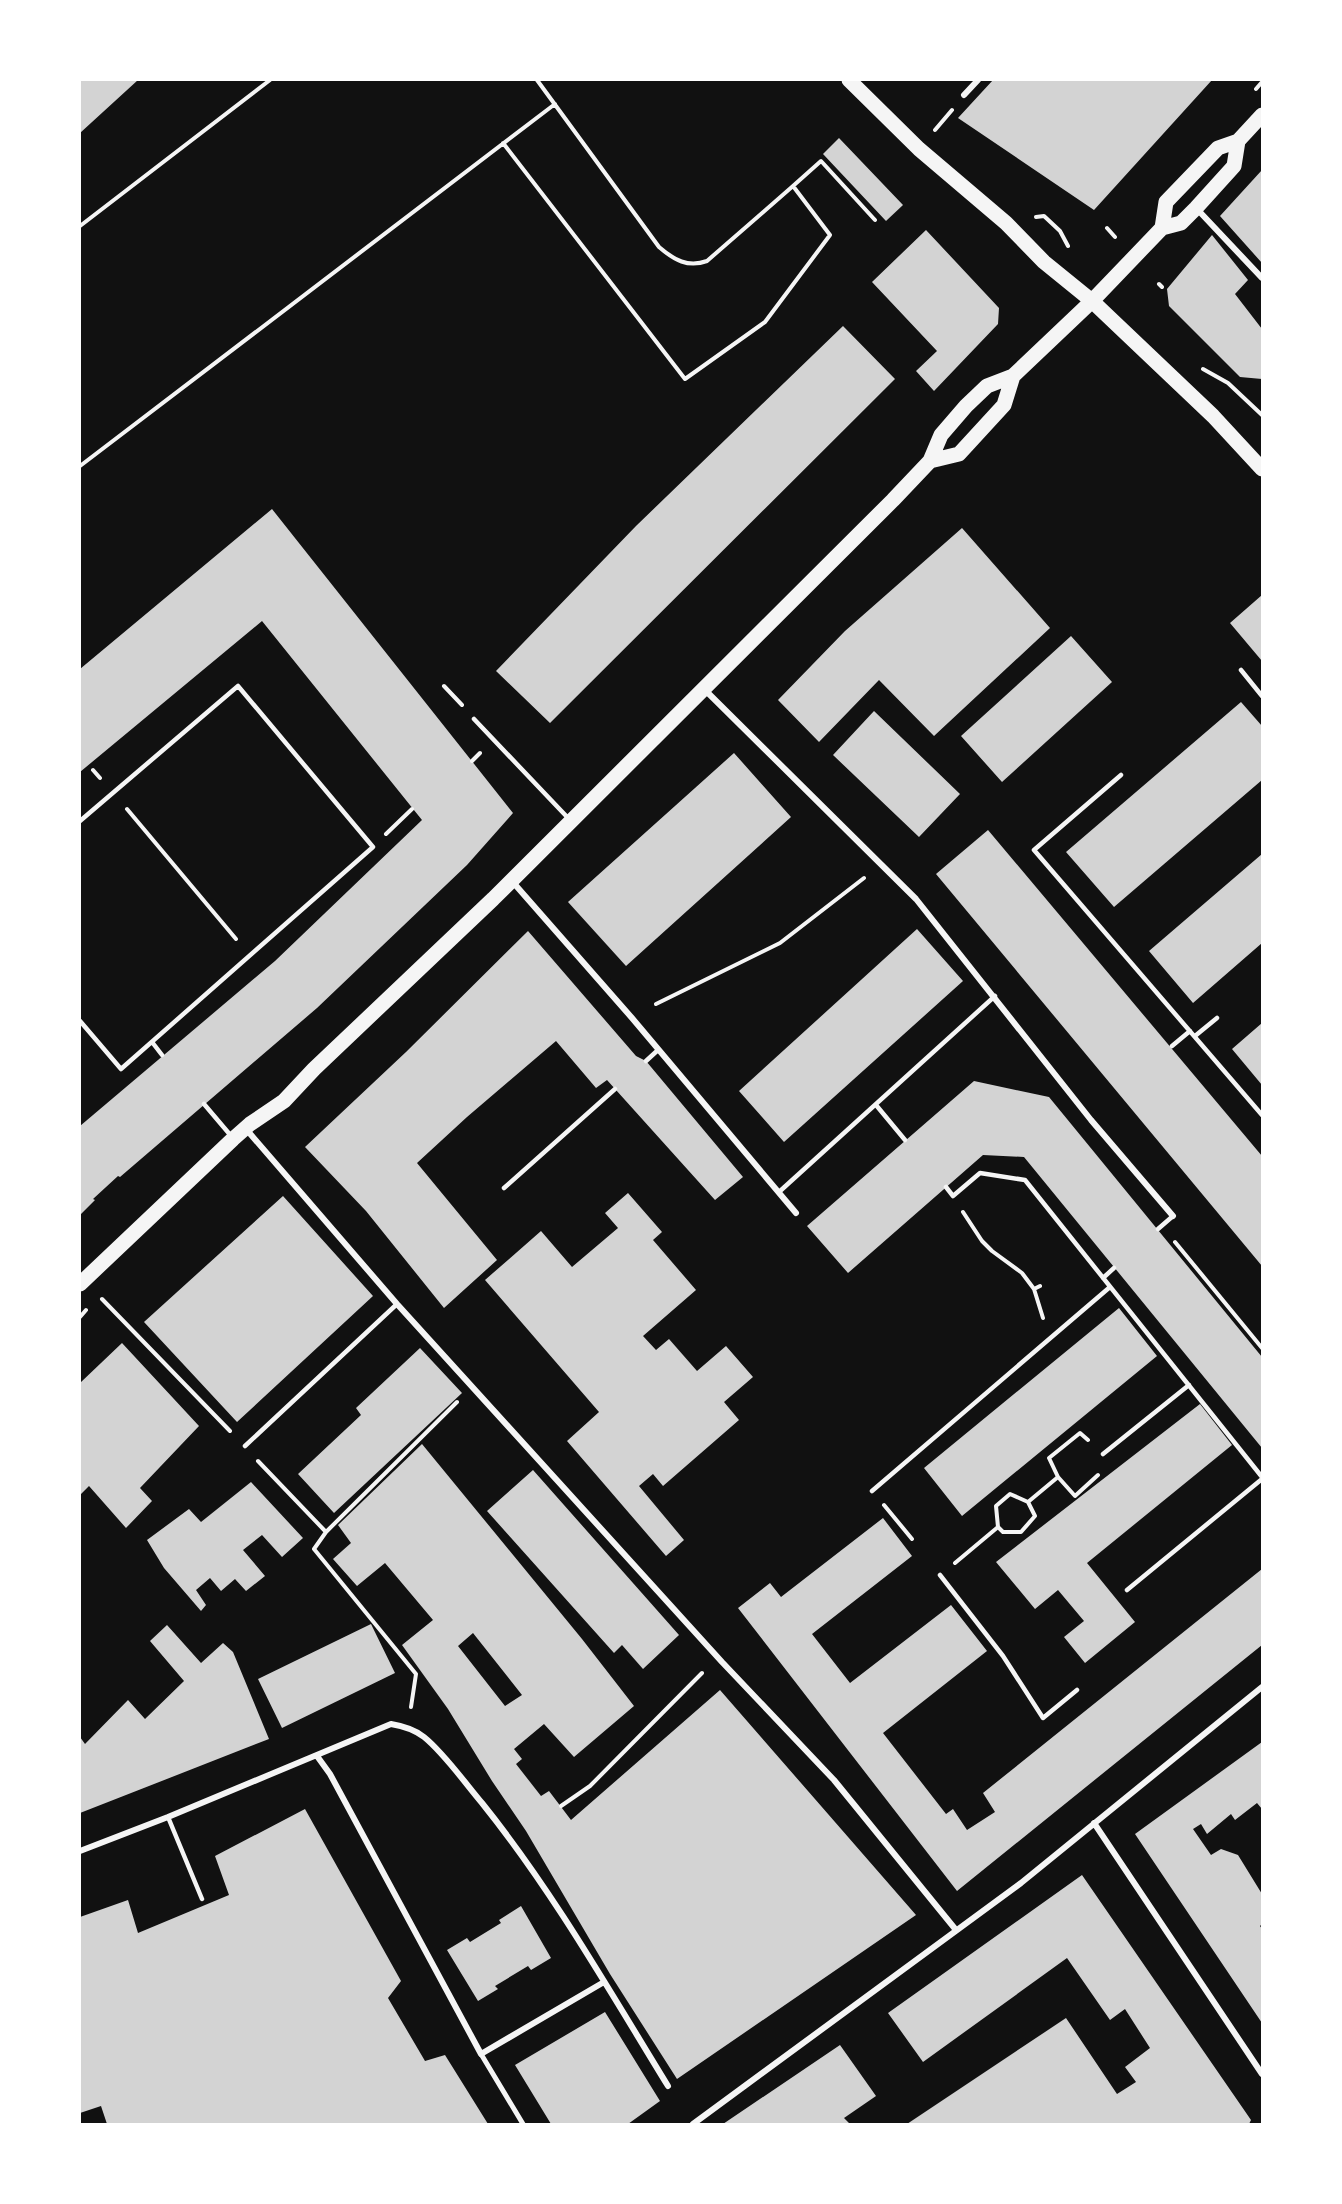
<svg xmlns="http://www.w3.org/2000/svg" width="1342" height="2204" font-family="Arial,sans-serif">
<rect width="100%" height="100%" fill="#111"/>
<!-- building -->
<path fill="#d3d3d3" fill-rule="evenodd" d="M80,80H138L80,133Z
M993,80H1212L1094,210L958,118Z
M839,138L903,205L886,221L823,154Z
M1262,170V263L1220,216Z
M926,230L999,308L998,324L934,391L916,371L937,351L872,282Z
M1212,235L1248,280L1235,294L1262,329V379L1240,377L1169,306L1167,289Z
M843,326L895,379L550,723L496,671L636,526Z
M272,509L513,813L467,865L317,1008L120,1177L118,1176L93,1199L95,1200L80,1215V1126L275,961L422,820L262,621L80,772V669Z
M962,528L1050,628L934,736L879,680L819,742L778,700L845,631Z
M1262,595V661L1230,623Z
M1071,636L1112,682L1002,782L961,736Z
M1241,702L1262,726V780L1114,907L1066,852Z
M874,711L960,794L919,837L833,755Z
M734,753L791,817L626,966L568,902Z
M988,830L1262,1156V1266L936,874Z
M1262,854V943L1193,1003L1149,951Z
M917,929L963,981L784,1142L739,1091Z
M528,931L636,1056L646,1061L743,1177L715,1200L607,1080L596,1088L556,1041L467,1117L417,1163L497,1260L444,1308L366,1211L305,1147L406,1052Z
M1262,1023V1085L1232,1049Z
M974,1081L1049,1097L1262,1357V1448L1024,1157L983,1155L848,1273L807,1226Z
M628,1193L662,1232L653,1240L696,1290L643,1336L656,1350L669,1339L697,1371L726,1346L753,1377L724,1402L739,1420L663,1486L653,1474L639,1486L684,1540L666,1556L567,1441L599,1412L485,1280L541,1231L572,1267L618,1228L605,1213Z
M283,1196L373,1296L237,1422L144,1322Z
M1119,1308L1157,1356L962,1516L924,1468Z
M122,1343L199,1426L140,1488L152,1501L126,1528L89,1486L80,1495V1383Z
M420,1348L462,1393L334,1513L298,1474L361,1415L356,1408Z
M1200,1404L1232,1445L1087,1563L1135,1622L1085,1663L1064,1637L1084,1621L1058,1590L1035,1609L996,1562Z
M422,1444L582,1639L634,1706L574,1757L544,1724L514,1749L522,1759L516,1764L541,1796L549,1791L571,1820L720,1690L916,1915L677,2079L610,1974L526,1831L492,1781L448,1709L402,1645L433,1620L385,1563L357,1586L333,1559L351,1543L338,1525ZM473,1633L522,1695L505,1706L458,1646Z
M533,1470L679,1635L643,1669L622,1645L614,1653L487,1511Z
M251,1482L303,1538L282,1557L262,1535L243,1550L265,1576L246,1591L235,1579L221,1591L210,1578L196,1590L206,1605L201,1611L164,1568L147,1540L189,1509L201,1522Z
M883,1518L912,1556L812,1634L850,1683L951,1605L987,1651L883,1733L946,1814L953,1809L967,1830L995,1812L983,1793L1262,1569V1645L957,1891L738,1608L770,1583L781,1597Z
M371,1624L395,1673L282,1728L258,1679Z
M167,1625L201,1663L223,1643L233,1652L269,1739L80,1813V1737L85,1744L128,1700L145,1719L184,1681L150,1641Z
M1262,1742V1809L1257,1803L1235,1820L1231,1814L1207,1834L1201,1824L1193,1829L1211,1855L1221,1849L1238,1855L1262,1894V1924L1260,1926L1262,1929V2023L1135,1834Z
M305,1809L401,1981L388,1998L425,2061L445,2055L488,2124H107L101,2106L80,2113V1917L128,1900L138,1933L229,1895L215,1856Z
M1082,1875L1251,2120L1249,2124H907L1066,2018L1117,2094L1136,2082L1125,2067L1150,2048L1125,2009L1110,2020L1067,1958L923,2062L888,2013Z
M521,1906L551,1958L531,1970L528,1966L495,1986L498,1989L478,2001L447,1950L467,1938L470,1942L501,1923L499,1920Z
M605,2012L660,2101L628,2124H551L515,2065Z
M840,2045L876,2096L844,2118L850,2124H723Z"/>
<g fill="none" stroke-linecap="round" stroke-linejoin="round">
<!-- path -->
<path stroke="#f5f5f5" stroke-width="4" d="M1256,89L1262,82
M935,130L952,110
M503,143L685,379L765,322L830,235L793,186L707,261C688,268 674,260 659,247L537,80
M793,186L821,161L875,220
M1036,217L1044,216L1060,231L1068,246
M80,226L270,80
M1107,228L1115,237
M1159,284L1162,287
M1203,369L1228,383L1262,415
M80,466L555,104
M444,686L462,705
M472,761L480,753
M93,770L100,778
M127,809L236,939
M386,834L412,809
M656,1004L780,943L864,878
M963,1212L982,1241L992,1251L1022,1273L1034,1289L1043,1318
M1175,1242L1262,1348
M1034,1289L1040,1286
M102,1299L230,1431
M80,1317L86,1310
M258,1461L326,1532L314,1549L416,1674L411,1707
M1058,1477L1049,1458L1080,1433L1088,1440
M884,1505L912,1539
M998,1527L996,1506L1010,1494L1028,1502
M326,1532L457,1402
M955,1563L998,1527L1003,1532H1021L1035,1516L1028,1502L1058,1477L1075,1496L1098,1475
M561,1806L590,1786L702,1673"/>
<!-- service -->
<path stroke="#f5f5f5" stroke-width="4.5" d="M1241,670L1262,696
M474,719L569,819
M1121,775L1034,850L1262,1115
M80,821L238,686L373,847L121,1069L80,1021
M1195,1036L1217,1018
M152,1042L162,1055
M1172,1046L1190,1031
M646,1061L658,1050
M204,1104L232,1137
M876,1105L905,1140
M946,1187L953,1196L980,1173L1025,1180L1262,1477
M504,1188L615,1089
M779,1192L995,996
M1158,1229L1173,1216
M1103,1278L1114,1268
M245,1446L397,1304
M1103,1454L1189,1385
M872,1491L1110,1287
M940,1575L1003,1656L1043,1718L1077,1690
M1127,1590L1262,1479
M168,1817L202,1899"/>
<!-- pedestrian -->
<path stroke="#f5f5f5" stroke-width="5" d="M481,2054L523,2124"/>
<!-- minor -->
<path stroke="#f5f5f5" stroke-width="6" d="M964,95L978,80
M1197,209L1262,278
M705,690L916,899L1091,1120L1173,1216
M511,880L632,1018L796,1213
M246,1129L397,1304L722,1662L834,1780L956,1930
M317,1756L330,1774L481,2054L604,1982
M1094,1823L1262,2074
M80,1851L168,1817L391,1724C403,1726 414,1729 424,1737C444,1753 465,1783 482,1803C552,1890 609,1990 668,2086
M693,2124L1021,1883L1262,1687"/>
<!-- primary -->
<path stroke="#f5f5f5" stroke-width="15" d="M849,80L919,149L1006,223L1044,262L1092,301L1213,416L1262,469
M1162,228L1166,202L1218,148L1238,141L1262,115
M930,461L959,454L1004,405L1013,376
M80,1284L233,1139L250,1124L284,1101L314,1069L493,899L893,500L930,461L941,435L966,406L987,386L1013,376L1092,301L1162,228L1181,223L1196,208L1234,166L1238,141"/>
</g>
<!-- border -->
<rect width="1342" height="2204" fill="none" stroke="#ffffff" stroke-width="162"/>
</svg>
